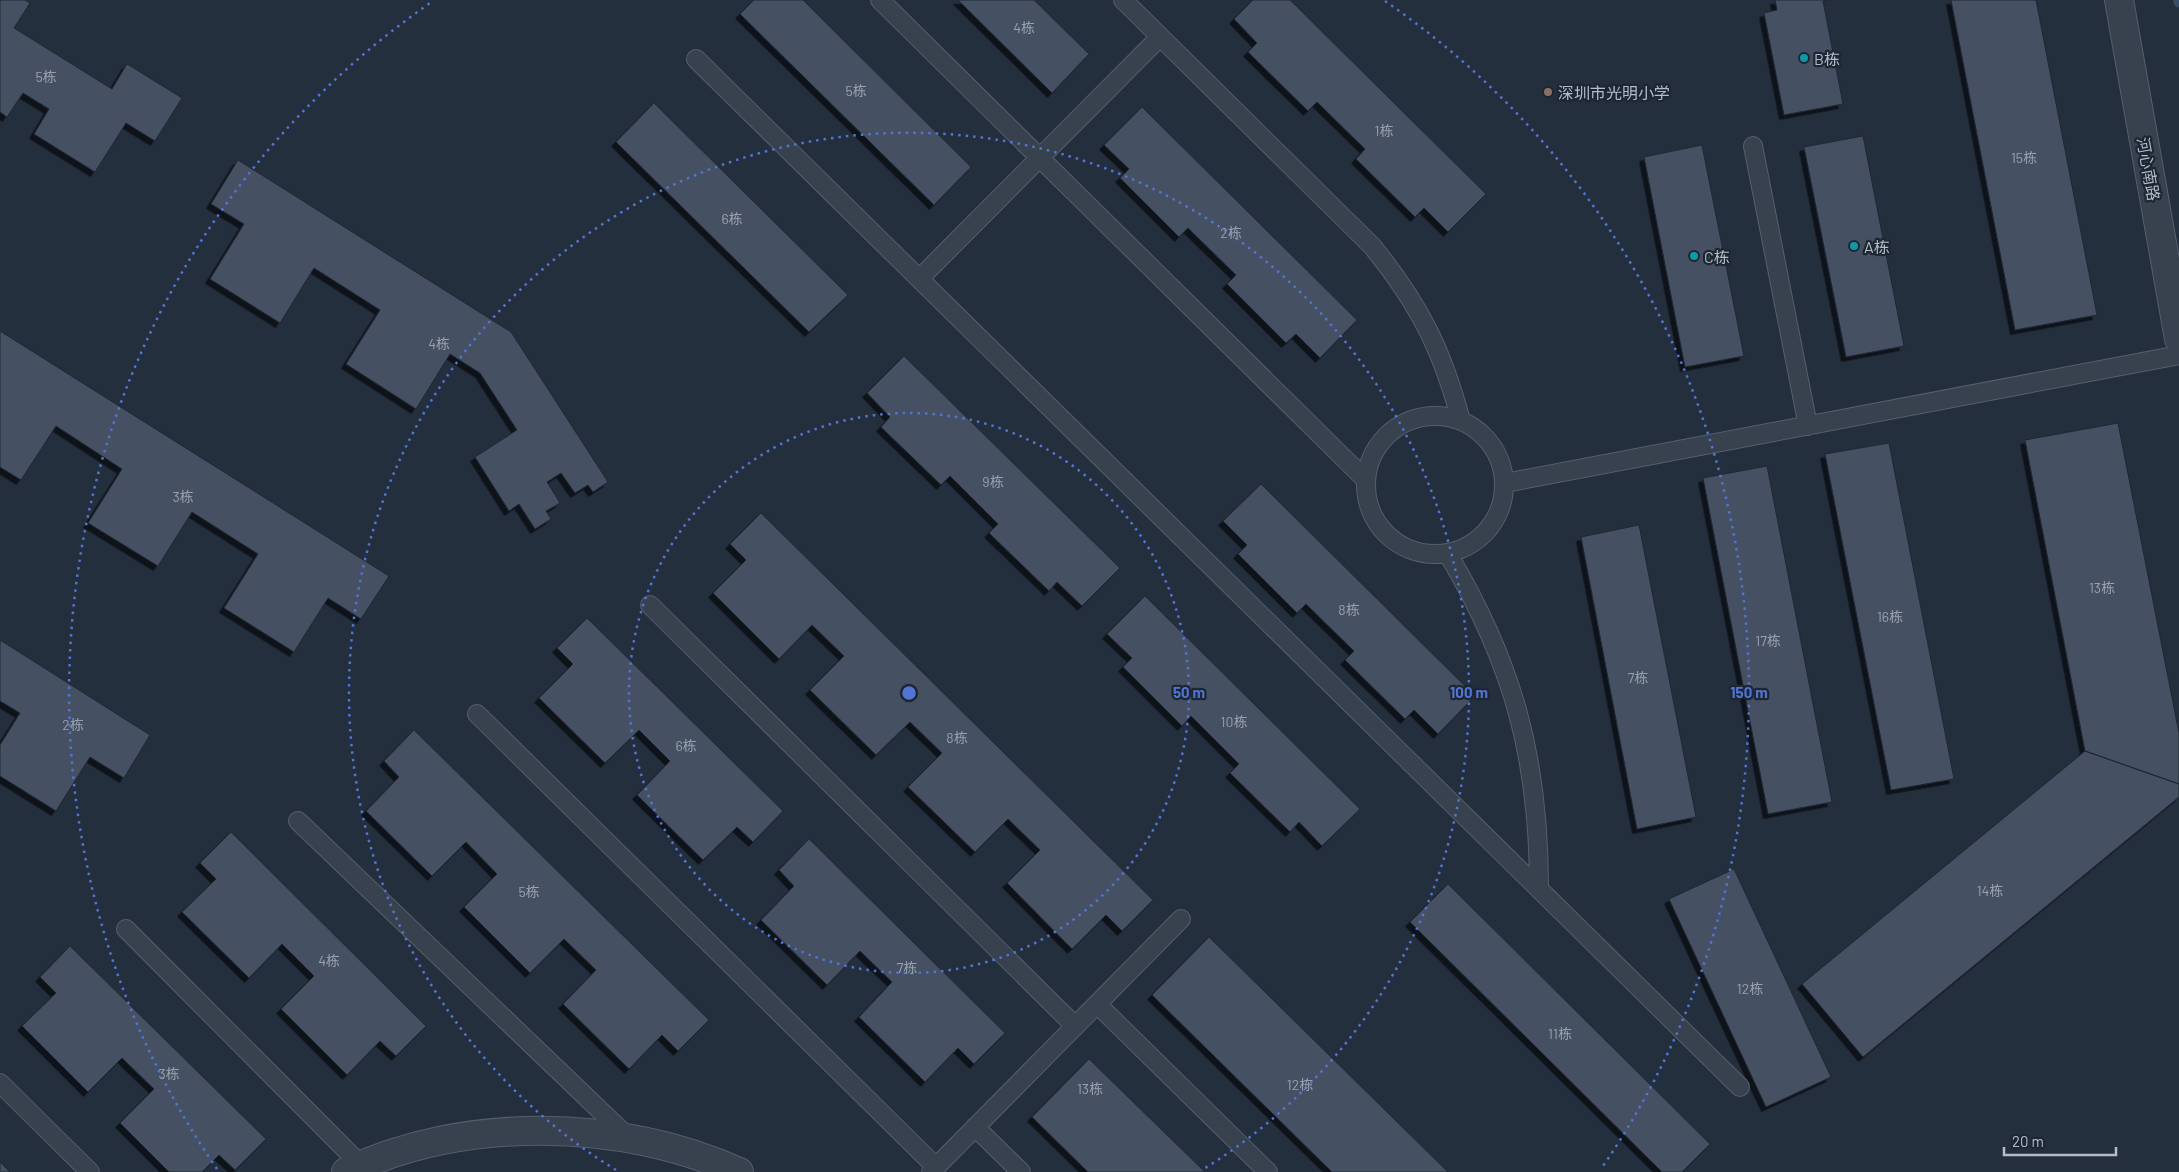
<svg xmlns="http://www.w3.org/2000/svg" width="2179" height="1172" font-family="Barlow,'Noto Sans SC',sans-serif">
<defs>
<filter id="shadow"><feDropShadow dx="-4.5" dy="4.5" stdDeviation="0" flood-color="#0009"/></filter>
</defs>
<rect width="100%" height="100%" fill="#242f3e"/>
<g fill="none" stroke-linecap="round" stroke-linejoin="round">
<!-- stream -->
<path stroke="#394c67" stroke-width="11" d="M2179,0V2"/>
</g>
<!-- building -->
<path fill="#455162" stroke="#1f2835" filter="url(#shadow)" d="M0,0H25L30,3L14,28L112,89L127,64L182,98L155,141L126,123L95,172L34,134L49,109L23,93L7,117L0,112Z
M754,0H803L971,167L934,205L740,14Z
M958,0H1034L1089,54L1052,93Z
M1253,0H1290L1486,194L1448,232L1424,208L1415,217L1356,159L1365,149L1317,102L1308,111L1248,52L1257,43L1234,19Z
M1775,0H1829L1823,1L1843,104L1784,115L1764,13L1777,10Z
M1951,0H2036L2097,315L2015,330Z
M654,103L848,295L809,332L616,142Z
M1142,107L1357,320L1320,358L1296,334L1286,343L1227,284L1236,275L1188,228L1179,237L1120,178L1129,169L1104,145Z
M1863,136L1904,346L1846,357L1804,147Z
M1702,145L1744,356L1685,367L1644,157Z
M238,160L511,332L608,482L593,492L588,485L575,493L561,473L547,482L560,503L546,511L551,519L535,529L519,504L509,511L475,457L517,430L480,373L450,354L416,409L346,364L380,310L314,268L280,323L210,279L244,224L211,204Z
M0,331L389,576L361,619L328,598L294,652L224,608L258,554L192,512L158,566L88,523L122,469L56,426L21,480L0,467Z
M904,356L1120,568L1082,606L1057,582L1049,591L989,533L998,524L950,476L941,485L881,427L890,417L867,393Z
M2118,423L2179,733V784L2085,751L2025,440Z
M1889,443L1954,779L1891,790L1825,454Z
M1767,466L1832,802L1768,814L1703,478Z
M1261,484L1475,696L1438,734L1414,710L1405,719L1345,660L1354,651L1306,604L1297,613L1238,554L1247,545L1223,521Z
M761,513L1153,900L1122,931L1106,915L1072,949L1007,883L1040,850L1008,819L975,852L908,787L942,753L910,722L876,755L810,690L844,656L812,625L779,659L713,593L746,560L730,544Z
M1639,525L1696,817L1637,829L1581,537Z
M1145,596L1360,809L1322,846L1299,822L1290,832L1230,773L1239,764L1191,716L1182,726L1123,667L1132,658L1107,634Z
M587,618L783,811L753,842L737,827L703,860L637,795L670,761L639,730L605,763L539,698L573,664L557,648Z
M0,640L150,735L124,778L90,757L56,811L0,776V745L20,713L0,701Z
M414,730L709,1020L678,1051L662,1035L629,1069L563,1004L596,970L564,939L530,973L464,907L497,874L466,842L432,876L366,811L399,777L384,761Z
M2085,751L2179,784V797L1863,1057L1802,984Z
M231,832L426,1026L396,1056L380,1041L347,1075L281,1009L314,976L282,944L249,978L182,912L216,879L200,863Z
M809,839L1005,1033L974,1064L958,1048L925,1082L859,1017L892,982L860,951L827,985L761,920L794,886L779,870Z
M1734,869L1831,1077L1766,1107L1669,899Z
M1448,884L1710,1144L1682,1172H1662L1410,922Z
M1209,937L1448,1172H1332L1152,995Z
M70,946L266,1139L235,1170L219,1155L202,1172H169L120,1123L154,1089L122,1058L88,1092L22,1026L56,993L40,977Z
M1089,1059L1205,1172H1088L1032,1117Z
M0,1162L10,1172H0Z"/>
<g fill="none" stroke-linecap="round" stroke-linejoin="round">
<!-- service casing -->
<g stroke="#565f6c" stroke-width="20">
<path id="service" d="M880,0L1366,480
M1123,0L1372,246C1419,304 1442,349 1461,421
M696,59L1740,1087
M1753,146L1808,426
M920,278L1160,37
M1366 485a69 69 0 1 1 138 0a69 69 0 1 1-138 0Z
M1505,483L2179,355
M1448,554C1514,665 1539,759 1539,889
M650,605L1075,1026
M477,714L936,1167
M298,821L629,1138
M126,929L361,1165
M1097,1004L1268,1172
M0,1083L90,1172
M975,1127L1021,1172
M931,1172L1181,919"/>
</g>
<!-- minor casing -->
<g stroke="#565f6c" stroke-width="30">
<path id="minor" d="M2119,0L2179,339
M346,1172C464,1116 621,1118 739,1172"/>
</g>
<!-- service -->
<use href="#service" stroke="#38414e" stroke-width="18"/>
<!-- minor -->
<use href="#minor" stroke="#38414e" stroke-width="28"/>
</g>
<!-- distance rings -->
<g fill="none" stroke="#5274d3" stroke-width="2.5" stroke-dasharray="2.5 5">
<circle cx="909" cy="693" r="280"/>
<path d="M616 1170A560 560 0 1 1 1202 1170"/>
<path d="M217 1169A840 840 0 0 1 433 1M1385 1A840 840 0 0 1 1601 1169"/>
</g>
<!-- markers -->
<g fill="#0f9aa8" stroke="#1d2633" stroke-width="2">
<circle cx="1804" cy="58" r="5"/>
<circle cx="1854" cy="246" r="5"/>
<circle cx="1694" cy="256" r="5"/>
</g>
<circle fill="#8d6e63" stroke="#1d2633" stroke-width="2" cx="1548" cy="92" r="5"/>
<g text-anchor="middle" dominant-baseline="central" stroke-width="4.5" stroke-linejoin="round" paint-order="stroke">
<!-- number labels -->
<g font-size="14" fill="#98a1af">
<text x="1024" y="27">4栋</text>
<text x="46" y="76">5栋</text>
<text x="856" y="90">5栋</text>
<text x="1384" y="130">1栋</text>
<text x="2024" y="157">15栋</text>
<text x="732" y="218">6栋</text>
<text x="1231" y="232">2栋</text>
<text x="439" y="343">4栋</text>
<text x="993" y="481">9栋</text>
<text x="183" y="496">3栋</text>
<text x="2102" y="587">13栋</text>
<text x="1349" y="609">8栋</text>
<text x="1890" y="616">16栋</text>
<text x="1768" y="640">17栋</text>
<text x="1638" y="677">7栋</text>
<text x="1234" y="721">10栋</text>
<text x="73" y="724">2栋</text>
<text x="957" y="737">8栋</text>
<text x="686" y="745">6栋</text>
<text x="1990" y="890">14栋</text>
<text x="529" y="891">5栋</text>
<text x="329" y="960">4栋</text>
<text x="907" y="967">7栋</text>
<text x="1750" y="988">12栋</text>
<text x="1560" y="1033">11栋</text>
<text x="169" y="1073">3栋</text>
<text x="1300" y="1084">12栋</text>
<text x="1090" y="1088">13栋</text>
</g>
<!-- poi labels -->
<g font-size="16" fill="#b4bcc9" stroke="#1d2633" text-anchor="start">
<text x="1814" y="58">B栋</text>
<text x="1558" y="92">深圳市光明小学</text>
<text x="1864" y="246">A栋</text>
<text x="1704" y="256">C栋</text>
</g>
<!-- street labels -->
<g font-size="16" fill="#b4bcc9" stroke="#1d2633">
<text transform="translate(2149 169) rotate(80)">河心南路</text>
</g>
</g>
<circle cx="909" cy="693" r="8" fill="#5274d3" stroke="#1d2633" stroke-width="2.5"/>
<g font-size="15" text-anchor="middle" font-weight="bold" fill="#5274d3" stroke="#1d2633" stroke-width="4.5" stroke-linejoin="round" paint-order="stroke">
<text x="1189" y="698">50 m</text>
<text x="1469" y="698">100 m</text>
<text x="1749" y="698">150 m</text>
</g>
<!-- scale -->
<path d="M2004 1147v8h112v-8" fill="none" stroke="#b4bcc9" stroke-width="2.5"/>
<text x="2012" y="1147" font-size="15" fill="#b4bcc9" stroke="#1d2633" stroke-width="4" paint-order="stroke">20 m</text>
</svg>
